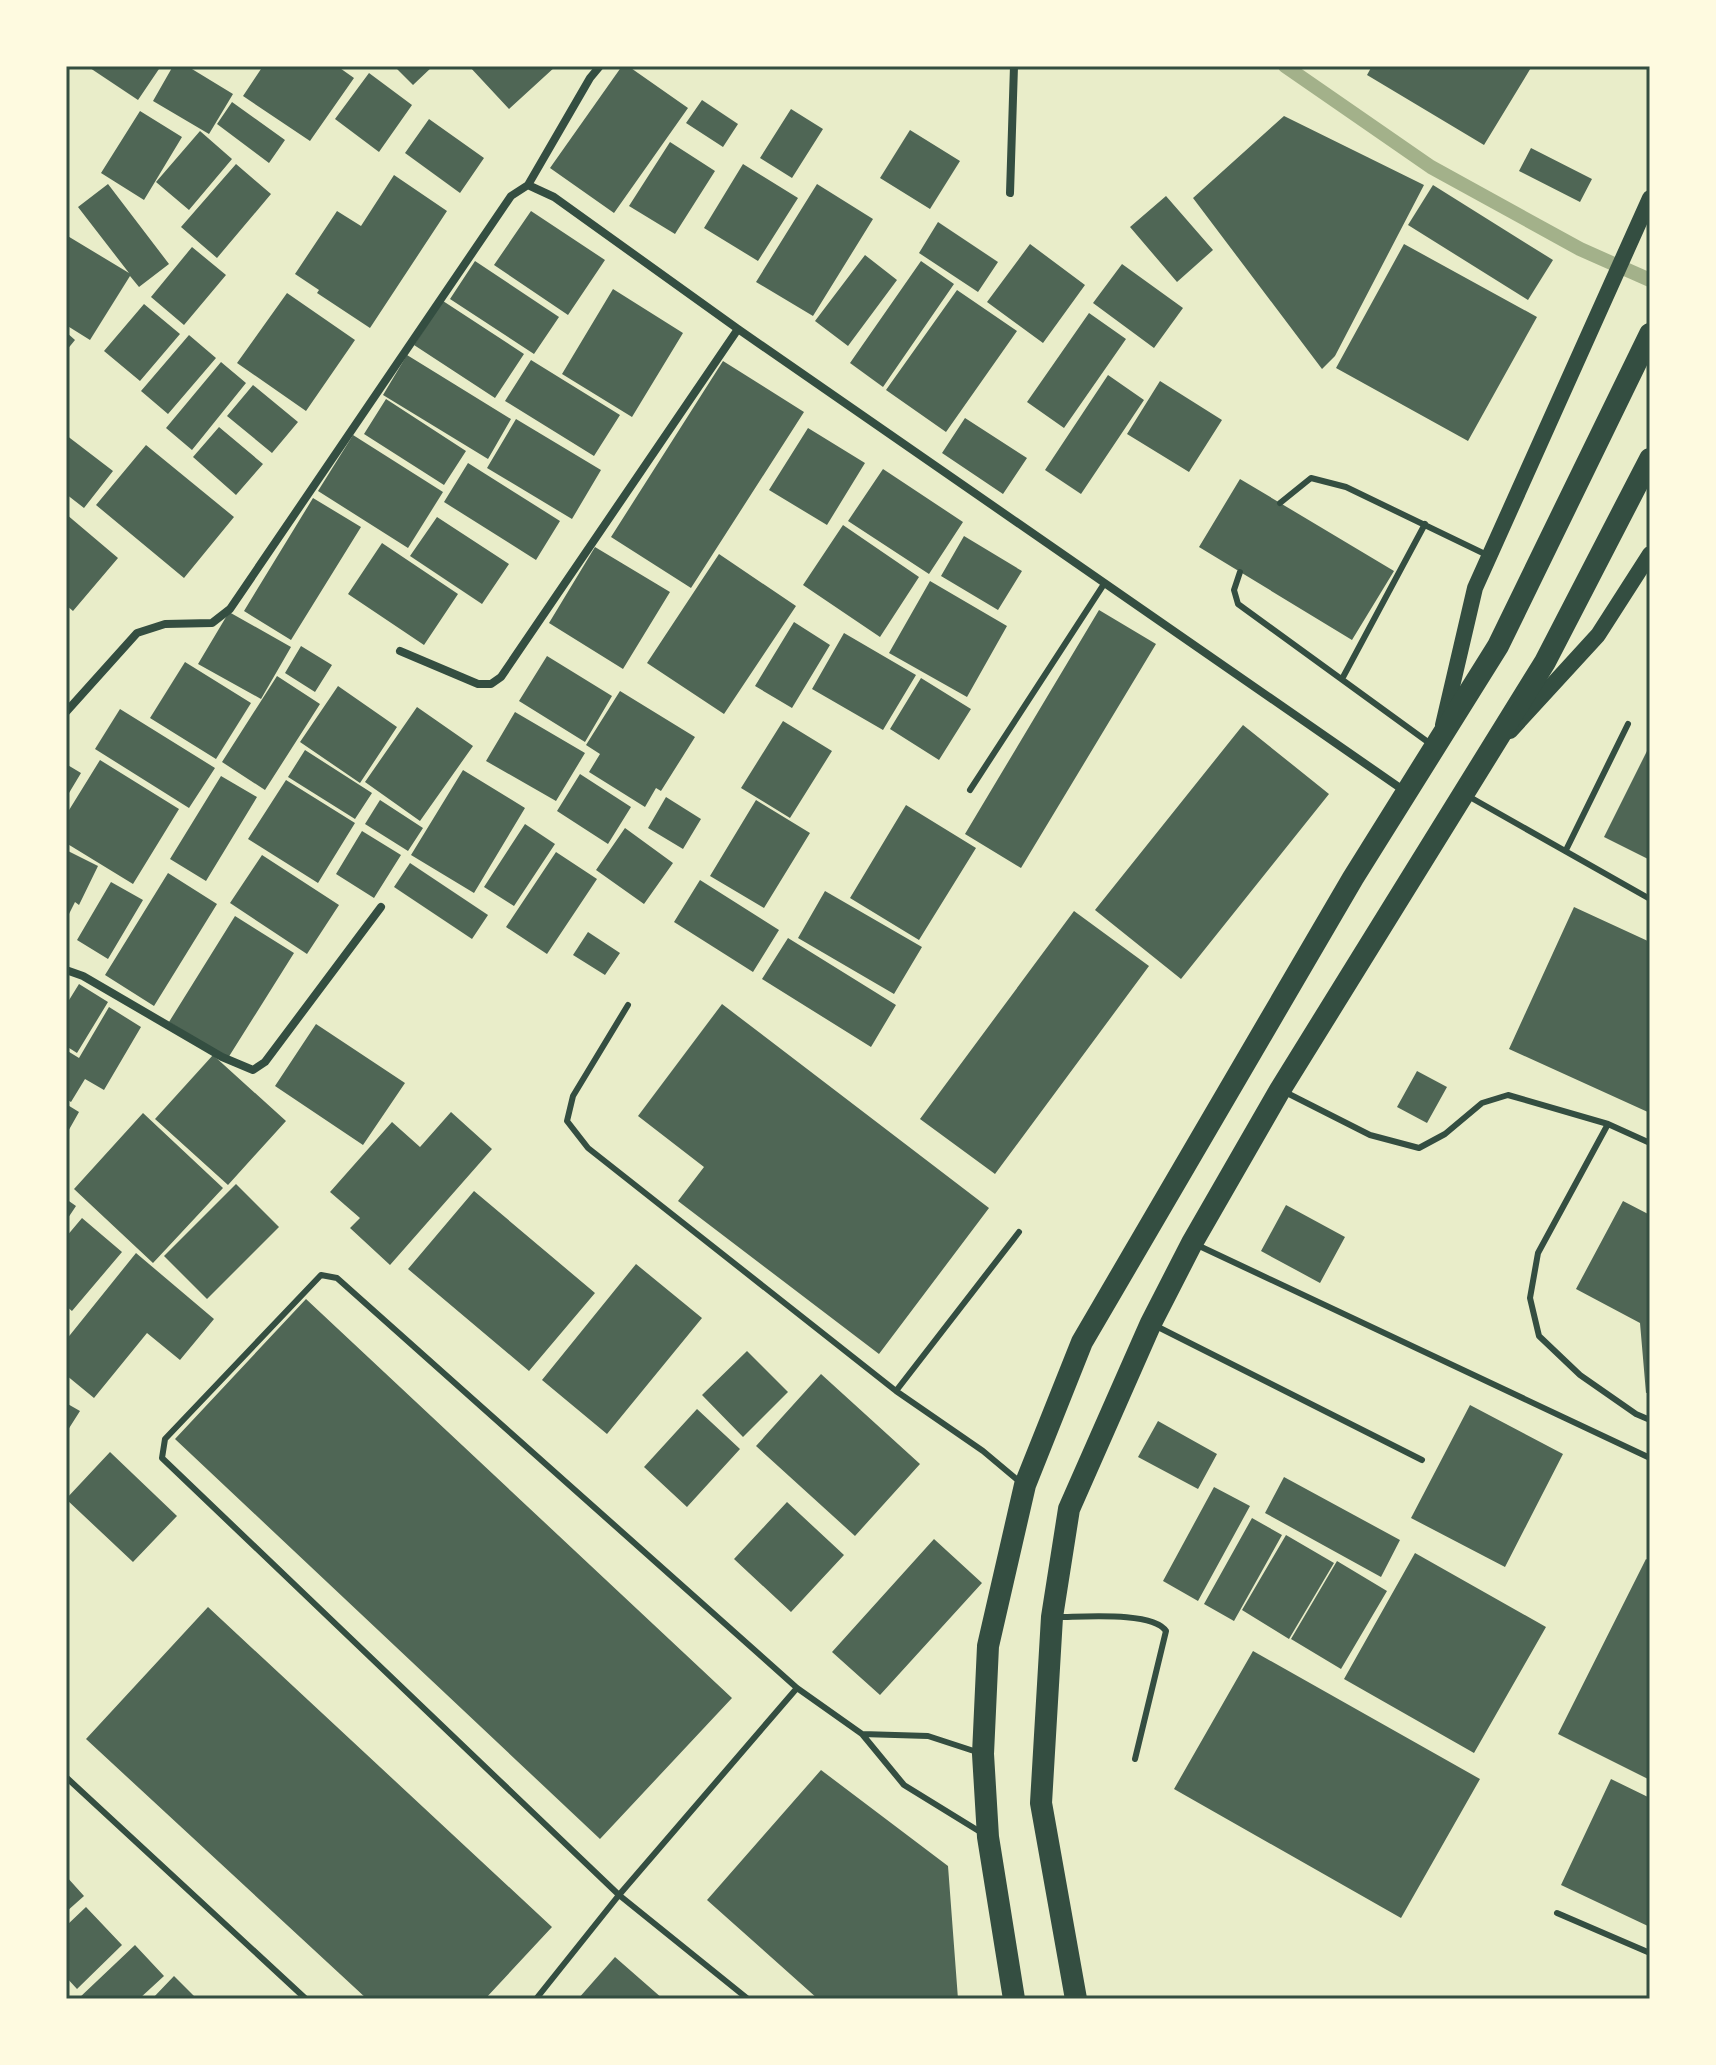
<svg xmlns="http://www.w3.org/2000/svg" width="1716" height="2065" font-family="'Space Grotesk',sans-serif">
<rect width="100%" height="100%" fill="#e9edc9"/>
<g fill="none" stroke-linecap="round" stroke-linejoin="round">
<!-- stream -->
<path stroke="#a3b18a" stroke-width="14" d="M1285,66L1431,167L1580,249L1650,280"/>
</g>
<!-- building -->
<path fill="#4f6655" d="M87,66H161L138,100Z
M173,66H187L233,94L209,134L153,101Z
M263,66H337L354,78L310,141L243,96Z
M394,66H433L413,85Z
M469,66H556L509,109Z
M622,66H628L688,108L614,213L550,168Z
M1372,66H1532L1484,145L1367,75Z
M369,73L412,105L379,152L335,119Z
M702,100L738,124L723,147L686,123Z
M232,102L285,140L269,163L217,124Z
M791,109L823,129L792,178L760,158Z
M140,111L182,137L144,200L101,173Z
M1284,116L1424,185L1335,356L1322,369L1193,198Z
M429,119L484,158L460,193L405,153Z
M910,130L960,161L930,209L880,178Z
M200,131L232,159L189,210L156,182Z
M670,142L715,171L675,234L629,206Z
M1531,148L1592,179L1580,202L1519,171Z
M236,164L271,194L217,258L181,227Z
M743,164L798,198L758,261L704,228Z
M394,175L447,211L370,328L317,293L319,290L295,274L337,211L361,226Z
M108,184L169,264L139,287L130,276L90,340L66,325V235L129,273L78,207Z
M817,184L873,219L813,316L756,282Z
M1433,185L1553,260L1528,300L1408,225Z
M1166,196L1213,250L1177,282L1130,227Z
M531,211L605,260L568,315L494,265Z
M938,222L998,262L978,292L919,253Z
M1030,244L1085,285L1043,343L987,302Z
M1404,244L1537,317L1468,441L1336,368Z
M192,247L226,275L184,325L151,297Z
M865,255L897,280L848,346L815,321Z
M475,261L559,317L534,354L450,299Z
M921,261L954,284L883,387L850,363Z
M1122,264L1183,308L1154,348L1093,303Z
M613,289L683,333L632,417L562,374Z
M957,290L1017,331L946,432L886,390Z
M287,293L355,340L306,411L237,363Z
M443,301L524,354L495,398L414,345Z
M144,304L180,334L140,381L104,351Z
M1089,313L1126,339L1064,428L1027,402Z
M66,332L75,340L66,351Z
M189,335L216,358L168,414L141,391Z
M407,355L511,419L488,459L383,395Z
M531,360L620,415L594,456L505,401Z
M723,361L804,412L691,588L611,537Z
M221,362L246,383L192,450L166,428Z
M1108,375L1144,400L1081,494L1045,470Z
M1160,381L1222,420L1189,472L1127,434Z
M253,385L298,422L272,453L227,416Z
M386,399L466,451L444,485L364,434Z
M965,418L1027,458L1003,494L942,453Z
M516,419L601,470L572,519L487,468Z
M219,427L263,464L236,495L193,457Z
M808,428L865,463L827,525L769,490Z
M66,435L113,471L84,508L66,494Z
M353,435L443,492L408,548L318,491Z
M146,445L234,517L184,578L96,505Z
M468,463L560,521L536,560L444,502Z
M883,469L963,522L929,574L848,521Z
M1240,479L1394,571L1352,640L1199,547Z
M313,498L361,527L291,640L244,611Z
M66,514L118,558L73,611L66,605Z
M437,517L509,564L482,604L410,556Z
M843,525L919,577L880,637L803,585Z
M964,536L1022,571L998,610L941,576Z
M382,543L458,594L424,645L348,594Z
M595,547L670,592L623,669L549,623Z
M719,554L796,606L724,714L647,663Z
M930,581L1007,626L967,697L889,653Z
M1099,610L1156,644L1021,868L965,834Z
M229,612L291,647L261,699L198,664Z
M794,622L830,645L792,708L755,686Z
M844,633L916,675L883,730L812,689Z
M301,646L332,665L315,692L285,673Z
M547,656L612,696L585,742L519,701Z
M185,662L251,703L216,759L150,718Z
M277,676L320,704L265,790L222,762Z
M921,678L971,709L939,760L890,729Z
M338,686L397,727L360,783L300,742Z
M620,691L695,737L661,791L656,788L645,807L589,772L600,754L586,745Z
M417,707L473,746L420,821L365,782Z
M120,709L215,768L189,808L95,749Z
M515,712L585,753L556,801L486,761Z
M783,721L832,751L790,818L741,788Z
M1243,725L1329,794L1181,979L1095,910Z
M1650,745V860L1604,837Z
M305,750L372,793L355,819L288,777Z
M100,760L179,809L133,884L66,843V815Z
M66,764L81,773L66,798Z
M463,770L525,808L474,893L411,855Z
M580,774L631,807L608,844L557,811Z
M221,776L257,797L206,881L170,859Z
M286,780L355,823L318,883L248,839Z
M666,797L701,819L683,849L648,828Z
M380,800L423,828L408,851L365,824Z
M756,800L810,833L764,908L710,876Z
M906,805L976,848L919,940L850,898Z
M525,824L555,844L514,906L484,887Z
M625,828L673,863L644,904L596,870Z
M362,831L401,855L374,898L336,874Z
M66,850L98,866L79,905L75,902L66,920Z
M556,852L597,879L547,954L506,927Z
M262,855L339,905L307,954L230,903Z
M410,863L488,915L472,939L394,887Z
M168,873L217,904L154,1006L105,975Z
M700,880L779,930L753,972L674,922Z
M111,882L143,900L108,959L77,940Z
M825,891L922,947L894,994L798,938Z
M1574,907L1650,942V1113L1509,1049Z
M1074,911L1149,966L995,1174L920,1119Z
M235,916L294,953L228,1058L169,1022Z
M588,932L620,953L605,975L573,955Z
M788,938L896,1005L871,1047L762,979Z
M79,984L108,1002L77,1053L66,1046V1005Z
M722,1004L989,1208L879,1354L678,1201L704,1167L638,1116Z
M109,1007L141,1027L104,1090L85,1079L71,1102L66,1099V1050L79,1058Z
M316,1024L405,1083L363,1145L275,1086Z
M213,1055L286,1121L228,1185L155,1119Z
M1417,1071L1447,1087L1427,1123L1397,1107Z
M66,1104L79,1112L66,1135Z
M451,1112L492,1149L390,1265L350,1228L360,1218L330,1192L392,1122L420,1147Z
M143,1113L223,1188L153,1263L74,1189Z
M236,1184L279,1227L207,1299L164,1256Z
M474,1191L595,1293L529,1371L408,1269Z
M66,1199L76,1206L66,1221Z
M1623,1201L1650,1215V1392L1646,1393L1640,1323L1576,1289Z
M1286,1205L1345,1237L1320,1283L1261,1251Z
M82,1218L122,1252L72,1311L66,1306V1237Z
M136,1253L214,1319L180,1360L147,1333L94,1398L66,1375V1340Z
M636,1264L702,1318L607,1434L542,1380Z
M306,1299L732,1698L600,1839L175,1439Z
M747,1351L788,1392L743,1437L702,1395Z
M821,1374L920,1464L855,1536L756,1446Z
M66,1403L80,1411L66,1433Z
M1470,1405L1563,1454L1505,1567L1411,1518Z
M697,1409L740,1449L687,1507L644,1467Z
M1158,1421L1217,1454L1198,1489L1138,1457Z
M110,1452L177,1516L133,1562L66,1499Z
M1284,1477L1400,1540L1381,1577L1265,1513Z
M1214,1487L1250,1506L1198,1601L1163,1581Z
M787,1502L844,1555L791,1612L734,1559Z
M1252,1518L1282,1535L1234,1621L1204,1604Z
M1286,1535L1334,1563L1289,1639L1242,1610Z
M934,1539L982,1583L880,1695L832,1652Z
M1415,1553L1546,1627L1474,1753L1344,1679Z
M1646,1559L1650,1561V1780L1558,1734Z
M1337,1561L1387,1591L1341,1669L1291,1639Z
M208,1607L552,1927L485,1999H367L86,1739Z
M1253,1651L1480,1779L1401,1918L1174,1789Z
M821,1770L948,1866L958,1999H818L707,1900Z
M1611,1779L1650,1798V1927L1561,1885Z
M66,1876L84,1896L66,1912Z
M86,1907L122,1945L77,1989L66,1977V1926Z
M135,1945L164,1976L139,1999H78Z
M615,1957L663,1999H578Z
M174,1976L197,1999H152Z"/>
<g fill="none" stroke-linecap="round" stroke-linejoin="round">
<!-- service -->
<path stroke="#344e41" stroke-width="6" d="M1280,503L1311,478L1346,487L1487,555
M1240,572L1234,590L1238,604L1432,745
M1342,679L1425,524
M970,790L1104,584
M1468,796L1650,899
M1566,850L1628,724
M628,1005L573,1096L567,1121L588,1148L896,1391L983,1451L1020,1482
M1285,1092L1370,1135L1419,1148L1445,1134L1482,1103L1508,1095L1608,1124L1650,1143
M1608,1124L1538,1253L1530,1298L1539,1336L1580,1375L1636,1414L1650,1420
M1195,1244L1650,1458
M1154,1325L1422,1460
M896,1391L1019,1232
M1058,1617C1082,1617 1153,1611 1166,1631L1135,1759
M862,1734L928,1736L980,1753
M67,1778L306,1999
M1557,1913L1650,1953
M536,1999L619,1895L797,1688
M748,1999L619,1895L162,1458L165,1439L321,1275L337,1278L797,1688L862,1734L904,1785L982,1833"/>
<!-- minor -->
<path stroke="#344e41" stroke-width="8" d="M528,185L554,197L738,329L1406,792
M1010,193L1014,66
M400,651L478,684H491L501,677L738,329
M66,712L137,633L165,624L212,623L230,609L511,196L528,185L590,78L600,66
M66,970L83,976L222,1057L253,1070L265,1062L381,907"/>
<!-- secondary -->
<path stroke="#344e41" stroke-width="16" d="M1443,725L1475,588L1650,198
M1510,731L1598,635L1650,554"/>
<!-- trunk -->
<path stroke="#344e41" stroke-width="22" d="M1014,1999L988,1837L983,1754L988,1646L1025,1485L1082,1342L1353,878L1498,646L1650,334
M1076,1999L1041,1803L1052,1617L1069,1509L1151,1323L1192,1243L1280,1090L1545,662L1650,459"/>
</g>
<!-- border -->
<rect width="1716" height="2065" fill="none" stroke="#fefae0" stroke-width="136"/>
<rect x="68" y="68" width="1580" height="1929" fill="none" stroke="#344e41" stroke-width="3"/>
</svg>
